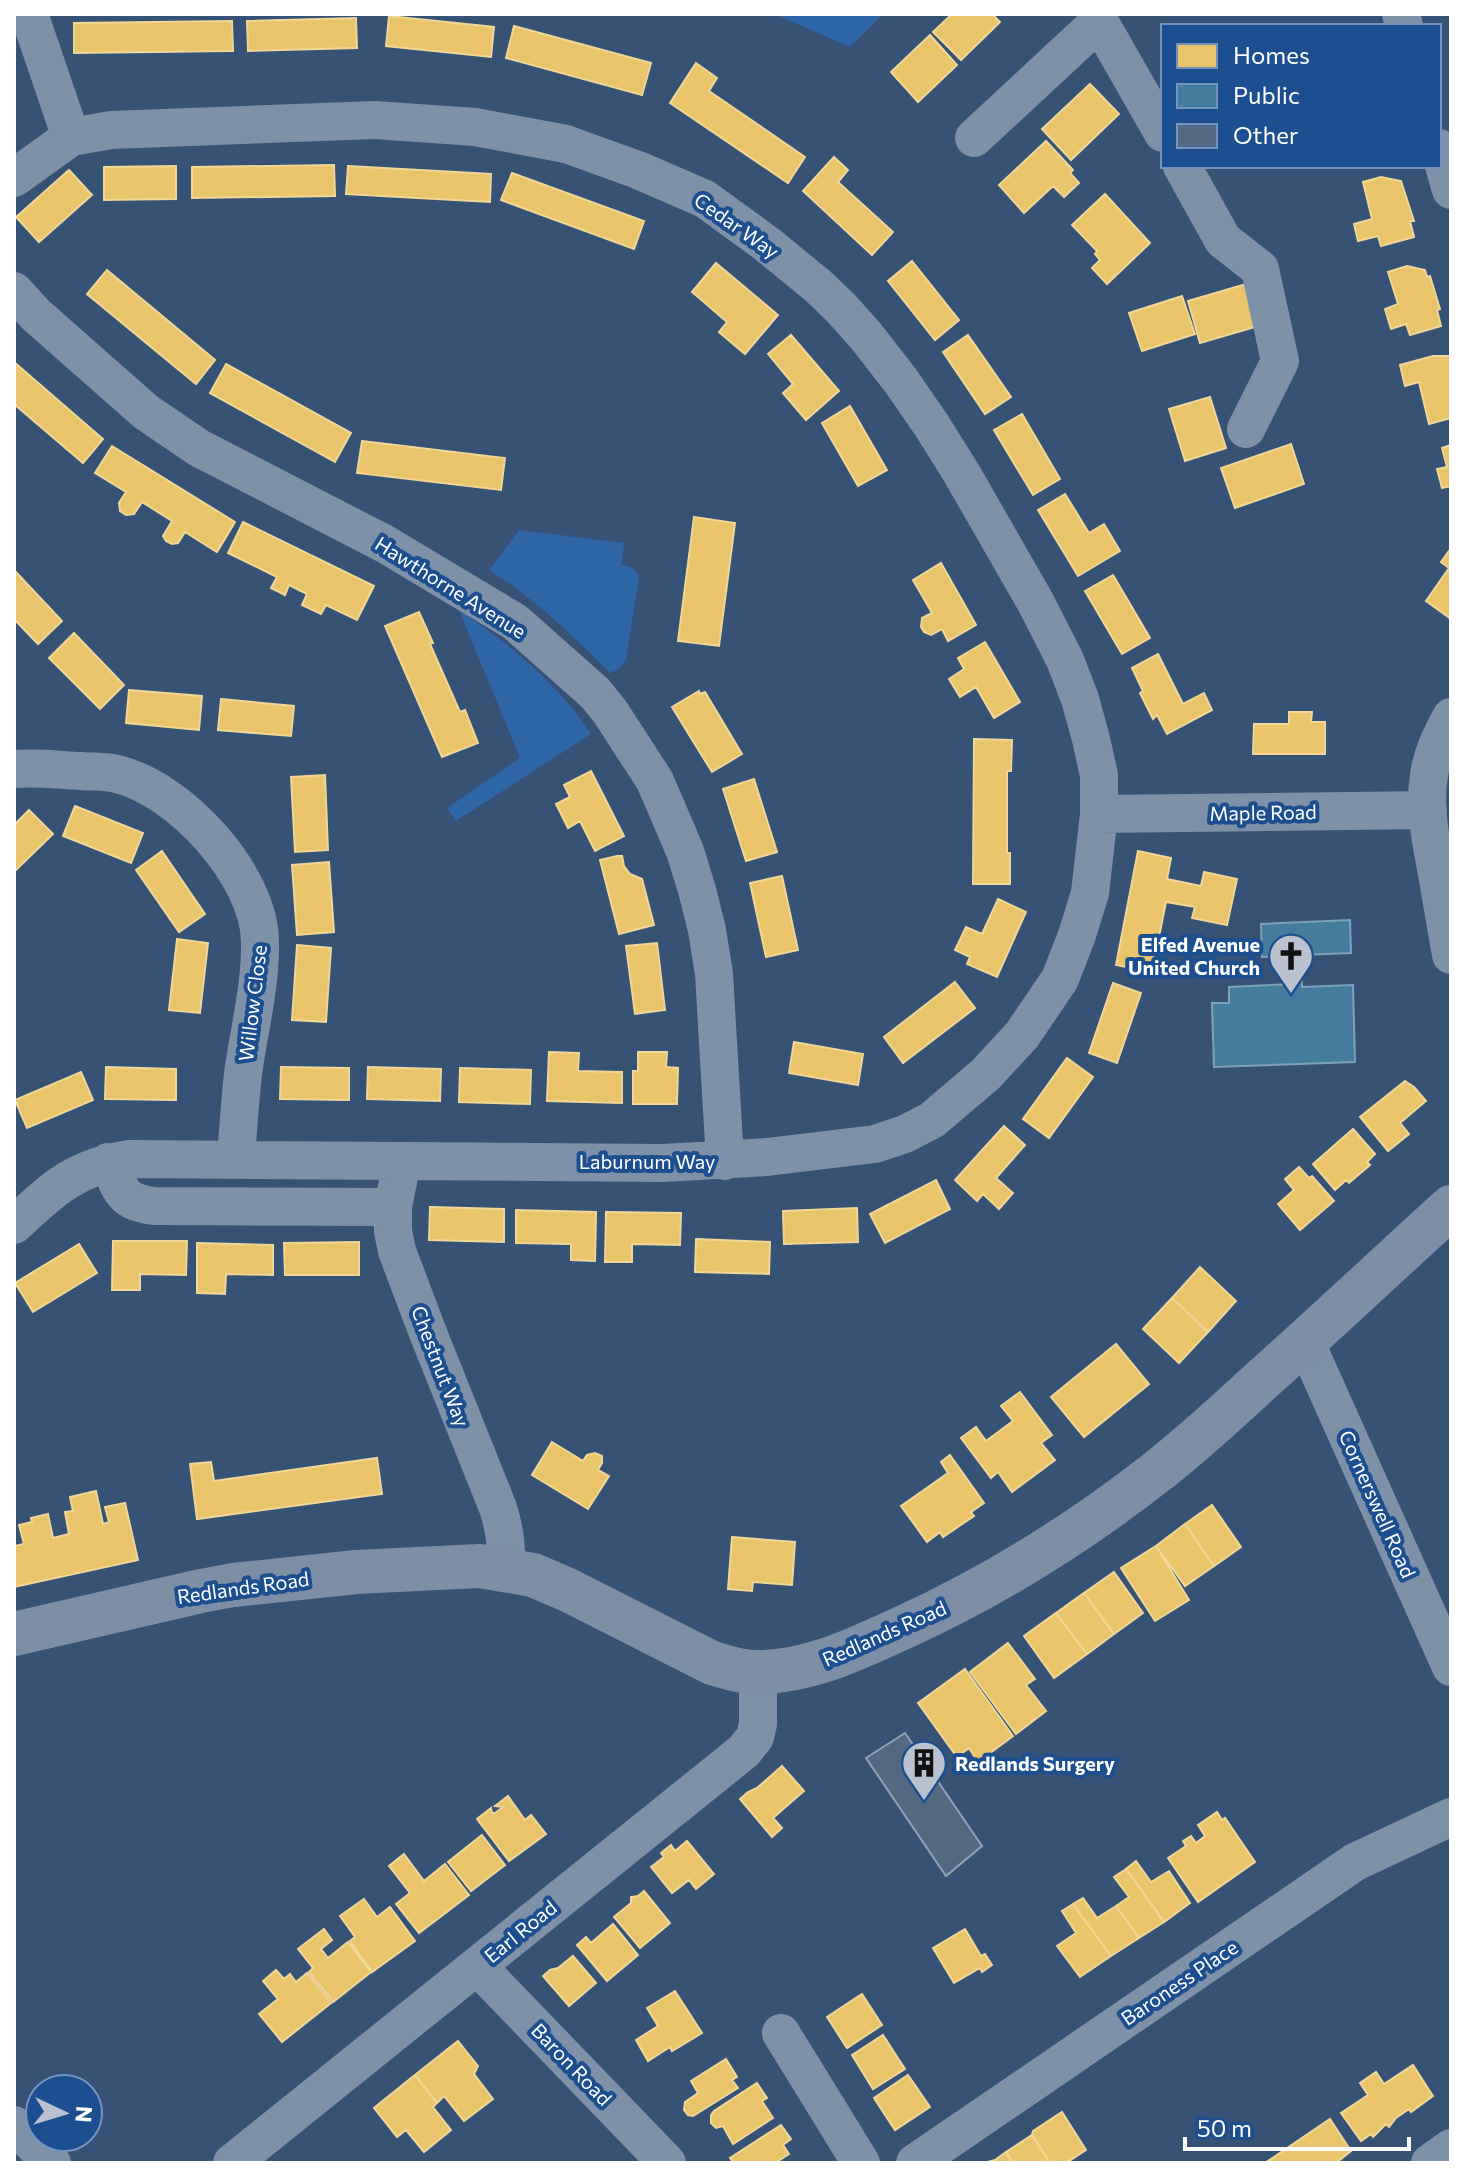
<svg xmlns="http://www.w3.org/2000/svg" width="1465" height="2177" font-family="Commissioner,sans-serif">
<rect width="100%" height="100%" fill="#365274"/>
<!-- green -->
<path fill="#2f66a5" d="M774,14H883L850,47Z
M519,530L624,543L622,565C631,567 636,568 639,578L626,660L619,669L610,673C573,635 535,599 489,570Z
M459,610C508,643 558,683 591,734L456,821L447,808L520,758Z"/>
<!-- homes -->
<path fill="#e9c46a" stroke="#f0d697" stroke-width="2" d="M952,14H992L1000,22L961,60L933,32Z
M389,16L494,27L491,57L386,46Z
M356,18L357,48L248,51L247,21Z
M232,21L233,51L74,53V23Z
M514,26L651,63L642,95L506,58Z
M930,35L957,65L918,102L891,72Z
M696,63L717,78L709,91L805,157L788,183L670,103Z
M1090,84L1119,114L1071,160L1042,129Z
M1046,141L1073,170L1070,173L1079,183L1064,197L1053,186L1024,213L999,185Z
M834,157L848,170L838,182L893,232L872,255L803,191Z
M334,165L335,196L192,198V167Z
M176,166V199L104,200V167Z
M348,166L491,174L490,202L346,194Z
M69,170L92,195L39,242L16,217Z
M512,173L644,221L634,249L501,200Z
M1381,177L1401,181L1414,221H1410L1414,237L1381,246L1378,236L1358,241L1354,224L1372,219L1363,182Z
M1105,194L1150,243L1107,284L1092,268L1100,260L1095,254L1097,251L1072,225Z
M912,261L959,320L935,340L888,281Z
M716,263L778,315L745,354L719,332L727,322L692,292Z
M1407,266L1425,270L1427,277L1430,276L1440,309L1437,310L1441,326L1410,335L1406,324L1391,329L1385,309L1398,304L1388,272Z
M107,270L215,360L196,384L87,294Z
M1253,282L1265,324L1200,343L1188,301Z
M1182,296L1195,334L1142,351L1129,313Z
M791,335L839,391L806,420L783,393L793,384L768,354Z
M968,335L1011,397L985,414L943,352Z
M1433,356H1451V418L1429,424L1419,382L1405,386L1400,365Z
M14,362L103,439L83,463L14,404Z
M226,364L351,433L335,462L210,393Z
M1210,397L1226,448L1185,461L1169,409Z
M850,406L887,470L858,486L822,423Z
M1022,414L1060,479L1033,495L994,430Z
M362,441L505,458L501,490L357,473Z
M1291,444L1304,484L1235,508L1221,468Z
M1451,445V486L1442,488L1437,469L1447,467L1442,448Z
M112,446L235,522L217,552L185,532L178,543L172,544L166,541L163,536L172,521L142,502L134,514L126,515L120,511L119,503L126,492L95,473Z
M1065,494L1089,533L1104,524L1120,551L1078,576L1038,510Z
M694,517L735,523L719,646L678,641Z
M243,522L374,586L357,620L326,605L321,614L302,605L307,594L289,585L285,595L271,588L277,577L228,553Z
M1451,548V619L1426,601L1449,568L1441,562Z
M941,563L976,625L948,641L942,629L931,635L924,632L921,627L922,618L932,613L913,580Z
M14,570L62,621L38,644L14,619Z
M1113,575L1150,638L1122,654L1085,591Z
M419,612L433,643L430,644L460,712L465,710L478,743L442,757L385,626Z
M74,633L124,685L100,709L49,658Z
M985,642L1020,702L994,718L976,687L960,697L949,679L964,669L958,658Z
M1158,654L1183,704L1204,693L1212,710L1167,734L1157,715L1153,719L1140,693L1143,691L1132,668Z
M129,690L202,696L199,730L126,723Z
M699,691L700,694L705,692L742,754L712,772L672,707Z
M221,699L294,706L291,736L218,730Z
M1289,712H1312L1311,722H1325V754H1253L1254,724H1289Z
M974,739L1012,740L1011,771H1007V853H1010V884H973Z
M591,771L624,836L595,851L580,821L568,828L556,804L570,797L564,785Z
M325,775L328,850L295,852L291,777Z
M754,779L777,852L746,861L723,789Z
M75,806L143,833L131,863L63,836Z
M29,810L53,834L14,872V825Z
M162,851L205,914L179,932L136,870Z
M1138,851L1171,858L1167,879L1201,886L1204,872L1237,879L1227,925L1192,918L1195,907L1166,902L1152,972L1116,965Z
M617,856H622L624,866L630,874L642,879L654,925L619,934L600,860Z
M329,862L334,932L297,935L292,865Z
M782,876L798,950L766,957L750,883Z
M998,899L1026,912L997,977L967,964L970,957L955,950L966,927L982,934Z
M177,939L208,943L200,1013L169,1010Z
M657,943L665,1010L635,1014L626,946Z
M297,945L331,948L326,1022L292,1020Z
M955,982L975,1008L903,1063L884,1037Z
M1113,983L1141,993L1117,1063L1089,1053Z
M794,1042L863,1054L858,1085L789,1073Z
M549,1052L579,1053L578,1071L622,1072V1103L547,1101Z
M638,1052H667L666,1067L678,1068L677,1104H633V1071H638Z
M1067,1058L1093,1077L1049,1138L1023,1119Z
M106,1067L176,1069V1100L105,1099Z
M281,1067L349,1068V1100L280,1099Z
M368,1067L441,1069L440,1101L367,1099Z
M460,1068L531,1070L530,1104L459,1102Z
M81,1072L93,1100L27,1128L15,1100Z
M1405,1081L1414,1087L1426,1101L1400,1123L1409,1134L1388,1151L1360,1117Z
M1004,1126L1025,1145L996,1178L1013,1193L999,1209L983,1194L977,1201L955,1180Z
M1353,1129L1375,1154L1367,1162L1370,1165L1349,1183L1346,1180L1335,1190L1313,1164Z
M1299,1167L1309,1178L1312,1176L1334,1201L1300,1230L1278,1204L1294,1190L1285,1179Z
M936,1180L950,1209L885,1243L870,1214Z
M430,1207L504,1209V1242L429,1240Z
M857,1208L858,1242L784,1244L783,1211Z
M516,1210L596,1212L595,1261L571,1260V1244L516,1243Z
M606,1212L681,1213L680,1245L632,1244V1262H605Z
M696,1239L770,1242L769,1274L695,1272Z
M113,1241H187L186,1275L140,1274V1290H112Z
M359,1242V1275H285L284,1243Z
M197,1243L273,1245V1275L226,1274L225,1294L197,1293Z
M79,1244L97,1273L33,1312L15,1283Z
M1200,1267L1236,1301L1208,1332L1172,1298Z
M1172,1298L1208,1332L1179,1363L1143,1329Z
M1116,1344L1149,1384L1084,1437L1051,1397Z
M1020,1392L1052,1435L1041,1443L1055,1460L1012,1492L998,1472L991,1478L961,1438L976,1427L986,1441L1013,1421L1001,1406Z
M552,1442L583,1461L587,1455L595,1453L602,1456V1463L598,1470L609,1476L588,1509L532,1475Z
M950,1455L984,1503L971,1512L974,1516L943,1537L940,1532L927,1542L901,1506L948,1473L941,1462Z
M377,1458L382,1494L197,1519L190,1464L211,1462L214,1481Z
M96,1491L103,1524L109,1522L105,1507L125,1503L138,1560L14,1587V1546L24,1544L19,1525L32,1522L31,1518L48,1514L53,1538L69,1534L65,1512L73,1511L70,1497Z
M1212,1505L1241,1547L1214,1566L1185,1524Z
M1185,1524L1214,1566L1185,1586L1156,1546Z
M732,1537L795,1542L792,1585L753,1582L752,1591L728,1589Z
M1156,1546L1189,1600L1155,1621L1121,1568Z
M1114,1572L1143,1613L1114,1634L1084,1593Z
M1084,1593L1114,1634L1087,1654L1056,1613Z
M1056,1613L1087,1654L1054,1678L1024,1636Z
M1008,1643L1035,1679L1026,1685L1046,1711L1016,1734L970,1672Z
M965,1669L1013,1736L978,1762L969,1748L957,1757L918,1703Z
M782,1766L804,1791L773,1818L782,1828L772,1837L740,1799L748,1792L757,1788Z
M508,1796L525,1820L531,1815L546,1834L509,1861L477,1819L491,1808L492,1813H495L503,1807L495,1806Z
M1217,1812L1222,1820L1225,1818L1255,1862L1198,1902L1168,1858L1186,1846L1183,1841L1191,1836L1196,1843L1205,1836L1198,1825Z
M482,1835L505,1865L471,1891L448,1862Z
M687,1841L714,1874L696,1889L689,1880L672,1893L651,1867L664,1857L661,1853L671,1845L675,1851Z
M404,1854L424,1881L445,1864L469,1895L419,1933L396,1904L410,1893L389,1866Z
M1136,1861L1151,1882L1169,1871L1190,1903L1164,1922L1126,1869Z
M1126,1869L1164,1922L1139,1938L1116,1906L1129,1897L1114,1877Z
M644,1891L670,1923L640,1948L614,1917L631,1903V1897L638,1896Z
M1083,1898L1097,1918L1116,1906L1139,1938L1111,1956L1073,1904Z
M364,1899L377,1917L390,1907L415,1941L372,1972L350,1941L355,1937L340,1916Z
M1073,1904L1111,1956L1080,1977L1057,1946L1076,1933L1062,1911Z
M613,1924L638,1955L607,1981L577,1945L586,1937L591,1943Z
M324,1929L332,1940L321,1949L328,1958L348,1942L371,1972L333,2002L309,1972L313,1968L298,1949Z
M965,1929L981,1956L985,1954L992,1965L982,1972L980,1968L954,1983L933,1948Z
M573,1956L596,1983L569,2006L543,1976L550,1970L558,1968Z
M276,1970L284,1979L290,1974L296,1982L307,1973L331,2003L282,2042L259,2014L278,1999L263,1981Z
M675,1991L702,2033L672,2051L670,2047L648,2061L636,2040L658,2026L647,2008Z
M862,1994L882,2025L847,2048L827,2017Z
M883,2035L905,2069L873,2089L852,2055Z
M458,2041L478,2066L474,2074L493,2099L464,2121L444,2096L437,2103L415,2075Z
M726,2059L737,2077L732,2080L738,2088L693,2116L688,2115L684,2110L685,2102L698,2093L691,2081Z
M1413,2065L1433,2096L1411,2112L1409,2109L1396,2118L1389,2127L1386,2124L1373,2137L1371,2134L1361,2141L1341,2113L1368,2095L1360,2083L1376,2072L1384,2084Z
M415,2075L437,2103L433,2107L451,2130L424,2152L406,2130L397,2137L374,2108Z
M908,2075L930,2107L895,2130L874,2098Z
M757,2083L767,2098L762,2101L773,2118L733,2144L723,2126L716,2128L711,2123V2115L714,2111Z
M1062,2112L1086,2150L1066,2163H1050L1032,2135L1033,2131Z
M1330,2119L1351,2151L1336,2163H1265Z
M781,2125L791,2139L783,2145L789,2154L775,2163H734L730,2158Z
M1032,2135L1050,2163H1013L1006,2152Z
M1006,2152L1013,2163H984L995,2160Z"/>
<!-- public -->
<path fill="#457b9d" stroke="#7da3ba" stroke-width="2" d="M1350,920L1351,953L1301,955L1302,987L1353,985L1355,1062L1214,1067L1212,1003H1229V987L1291,984L1290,956L1262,957L1261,924Z"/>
<!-- building -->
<path fill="#526984" stroke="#92a2b6" stroke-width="2" d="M905,1733L982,1846L946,1876L866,1758Z"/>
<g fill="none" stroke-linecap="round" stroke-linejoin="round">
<!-- minor -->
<path stroke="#7d92a8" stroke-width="38" d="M29,14L71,137
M1095,14L1163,133
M1401,14L1404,26
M974,138L1100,21
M1439,148L1451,190
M1182,166L1223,240L1260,269L1280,361L1246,429
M14,178L71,137L111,130L375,120L475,127L566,144L638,170L705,199L768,245L818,286L841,308L866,336L901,381L932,426L962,474L1036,603L1065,660L1080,699L1091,739L1099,775V814L1090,893L1077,935L1060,979L1022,1035L986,1074L932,1120L905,1134L875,1144L767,1157L663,1163L129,1159C75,1167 53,1189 14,1225
M14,291L36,315L146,412L199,448L385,544L515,622L595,693L611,713L655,781L685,851L697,890L707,930L714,974L725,1161
M1451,717C1441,736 1432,754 1429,775C1424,806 1430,838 1436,868C1441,897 1446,926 1451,955
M14,769C36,767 59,770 81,771C93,772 106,771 117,774C180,789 259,875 260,941C261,985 249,1030 243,1074C240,1102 238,1130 236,1159
M1099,814L1428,810
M402,1161L393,1207V1231L397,1251L428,1333L498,1508C505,1529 507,1547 506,1569
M108,1162C121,1190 121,1202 154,1206L393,1207
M1305,1341L1451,1667
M477,1966L667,2163
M781,2033L861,2163
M14,2125L52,2163
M232,2163L744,1751L755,1737L758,1724V1673
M915,2163L1355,1862L1451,1817
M1430,2163L1451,2148"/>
<!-- major -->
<path stroke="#7d8ea7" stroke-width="44" d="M14,1634L201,1591L233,1585L356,1572L480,1566L533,1575L568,1590L712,1663C727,1667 743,1673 759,1672C810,1672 858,1648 902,1628C992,1587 1077,1534 1154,1474C1193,1444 1228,1411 1264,1378C1327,1322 1388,1264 1451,1207"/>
</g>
<!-- icons -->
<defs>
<g id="church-pin" transform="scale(2.3)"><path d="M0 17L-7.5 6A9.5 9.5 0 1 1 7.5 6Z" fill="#b9c2ce" stroke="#1b4f8f"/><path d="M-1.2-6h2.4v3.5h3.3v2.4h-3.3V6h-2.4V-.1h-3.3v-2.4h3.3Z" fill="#111"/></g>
<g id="building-pin" transform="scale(2.3)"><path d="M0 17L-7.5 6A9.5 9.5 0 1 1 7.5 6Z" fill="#b9c2ce" stroke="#1b4f8f"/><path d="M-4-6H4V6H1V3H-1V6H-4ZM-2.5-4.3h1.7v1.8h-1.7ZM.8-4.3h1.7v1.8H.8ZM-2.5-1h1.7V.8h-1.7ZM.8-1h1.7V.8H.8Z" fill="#111"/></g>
</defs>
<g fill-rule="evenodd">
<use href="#church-pin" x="1291" y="956"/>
<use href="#building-pin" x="924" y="1763"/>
</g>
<g text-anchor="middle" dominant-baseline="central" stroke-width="8" stroke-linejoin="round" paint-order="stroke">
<!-- street labels -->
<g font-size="20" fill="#fff" stroke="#1b4f8f">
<text transform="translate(737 225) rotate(35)">Cedar Way</text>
<text transform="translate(451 587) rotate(32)">Hawthorne Avenue</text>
<text transform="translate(1263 812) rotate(-1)">Maple Road</text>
<text transform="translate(252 1003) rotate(-83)">Willow Close</text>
<text x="647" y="1161">Laburnum Way</text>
<text transform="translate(441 1366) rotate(69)">Chestnut Way</text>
<text transform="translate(1378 1504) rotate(66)">Cornerswell Road</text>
<text transform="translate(243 1587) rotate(-8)">Redlands Road</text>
<text transform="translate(884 1633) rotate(-24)">Redlands Road</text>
<text transform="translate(520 1931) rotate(-39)">Earl Road</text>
<text transform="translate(1179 1982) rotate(-34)">Baroness Place</text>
<text transform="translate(572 2064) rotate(46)">Baron Road</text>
</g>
<!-- poi labels -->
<g font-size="20" font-weight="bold" fill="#fff" stroke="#1b4f8f" text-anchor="end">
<text x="1260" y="944">Elfed Avenue<tspan x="1260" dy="23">United Church</tspan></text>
<text x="955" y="1763" text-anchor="start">Redlands Surgery</text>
</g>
</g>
<!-- border -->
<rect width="1465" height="2177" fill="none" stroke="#ffffff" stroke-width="32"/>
<!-- legend -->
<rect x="1161" y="24" width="280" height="144" fill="#1b4f8f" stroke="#7695bc" stroke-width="2"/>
<rect x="1177" y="44" width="40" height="24" fill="#e9c46a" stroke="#7695bc" stroke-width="2"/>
<text x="1233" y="64" font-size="24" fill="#ffffff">Homes</text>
<rect x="1177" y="84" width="40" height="24" fill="#457b9d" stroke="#7695bc" stroke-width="2"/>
<text x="1233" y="104" font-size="24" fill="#ffffff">Public</text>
<rect x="1177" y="124" width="40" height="24" fill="#526984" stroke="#7695bc" stroke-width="2"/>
<text x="1233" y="144" font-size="24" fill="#ffffff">Other</text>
<!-- north arrow -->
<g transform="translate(64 2113) rotate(94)"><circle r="38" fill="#1b4f8f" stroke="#7695bc" stroke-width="2"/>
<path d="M0-6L14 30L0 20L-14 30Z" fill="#b9c2ce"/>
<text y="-12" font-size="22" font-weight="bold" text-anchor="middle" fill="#ffffff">N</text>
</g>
<!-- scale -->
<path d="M1185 2137v12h224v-12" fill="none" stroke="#ffffff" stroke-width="4"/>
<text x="1197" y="2137" font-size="24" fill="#ffffff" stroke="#1b4f8f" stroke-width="6" paint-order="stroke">50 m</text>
</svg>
